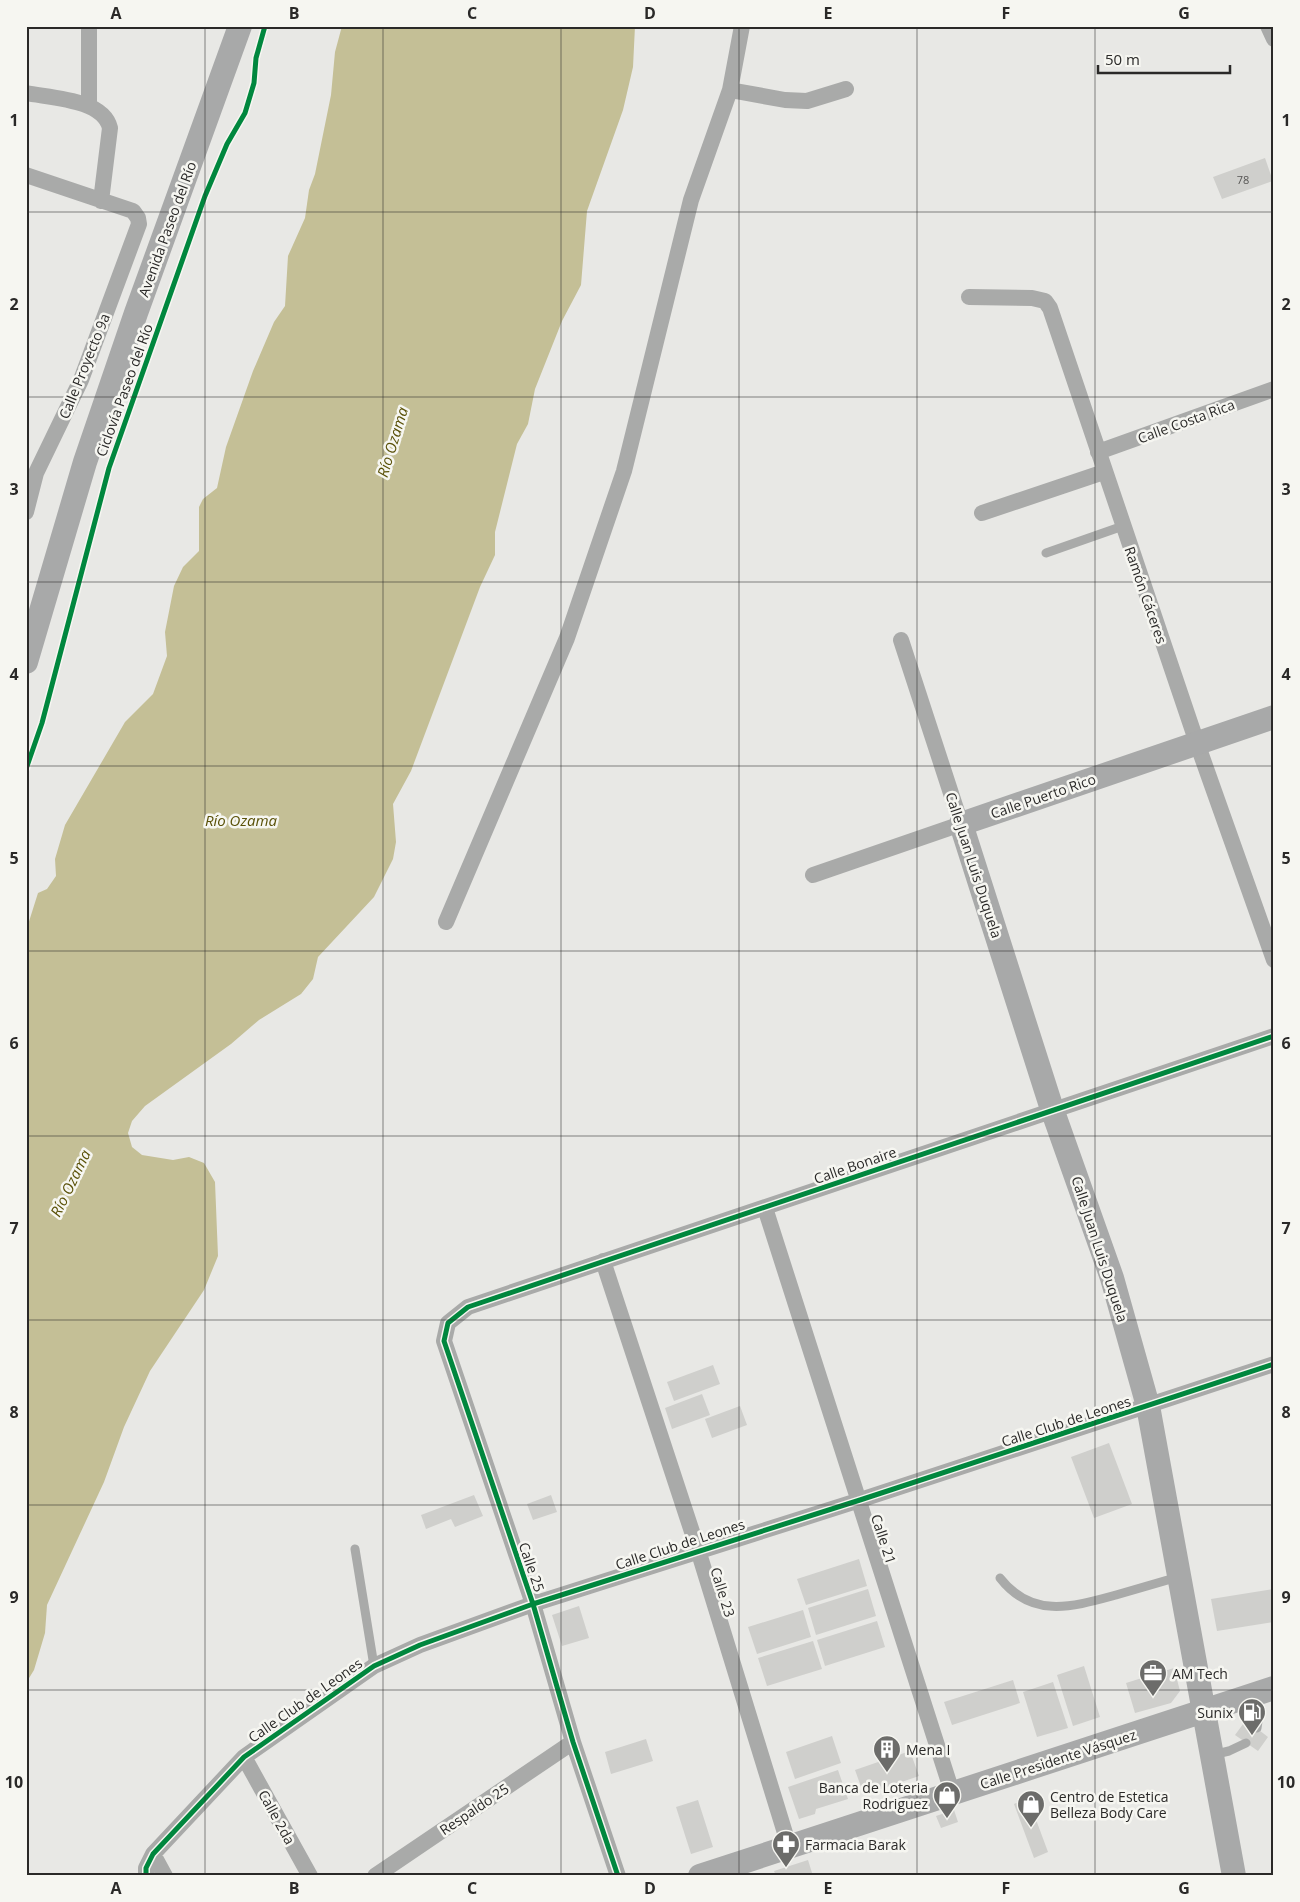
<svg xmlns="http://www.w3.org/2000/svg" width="1300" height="1902" font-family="'Open Sans',sans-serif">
<rect width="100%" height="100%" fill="#e8e8e5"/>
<!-- water -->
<path fill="#c4bf96" d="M342,26H635L633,67L623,110L587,211L581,285L562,321L535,389L528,424L517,444L495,532V555L480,587L411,771L393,804L396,842L393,859L374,897L318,957L313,979L301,994L259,1020L231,1044L145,1106L132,1121L128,1133L132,1147L142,1155L173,1160L189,1157L204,1163L215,1182L218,1256L204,1290L150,1371L124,1427L104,1482L47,1605L45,1633L34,1670L26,1683V931L38,893L47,889L56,876L55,859L65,825L125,722L153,694L167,656L165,632L174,586L183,567L199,551V507L203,499L217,488L226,447L253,371L274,322L285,306L288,256L305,218L309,190L315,174L331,95L335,52Z"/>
<!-- building -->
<path fill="#cfcfcc" d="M1265,158L1273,181L1222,199L1213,177Z
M713,1365L720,1384L674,1401L667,1382Z
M702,1394L710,1415L672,1429L665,1408Z
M740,1406L747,1425L712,1438L705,1419Z
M1109,1443L1132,1504L1094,1518L1071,1457Z
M474,1495L483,1516L455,1527L451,1519L426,1529L421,1515Z
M551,1495L557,1512L533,1520L527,1504Z
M859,1559L867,1586L806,1605L797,1579Z
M868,1589L876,1616L816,1635L808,1608Z
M1273,1589L1274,1622L1217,1631L1211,1599Z
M579,1606L589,1638L562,1646L552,1615Z
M803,1610L811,1637L757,1654L748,1627Z
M877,1621L885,1647L825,1666L817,1640Z
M813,1641L822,1669L767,1686L758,1658Z
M1084,1666L1100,1717L1073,1726L1057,1675Z
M1174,1668L1180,1691L1171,1703L1135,1713L1126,1683Z
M1013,1680L1020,1703L952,1725L944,1702Z
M1053,1682L1068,1728L1037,1737L1023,1692Z
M1246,1720L1268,1737L1258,1751L1235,1735Z
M832,1736L841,1763L795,1779L786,1752Z
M646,1739L653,1761L611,1774L605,1752Z
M910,1751L919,1776L864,1795L855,1770Z
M838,1770L848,1799L816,1809L815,1814L799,1819L788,1787Z
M1028,1798L1048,1852L1034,1858L1014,1804Z
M698,1800L713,1847L691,1854L676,1807Z
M954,1810L958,1822L941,1828L936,1816Z
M808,1860L813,1876H776L774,1871Z"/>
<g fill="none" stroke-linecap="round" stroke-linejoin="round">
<!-- lane -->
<path stroke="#a9aaa9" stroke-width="9" d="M1046,553L1123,526
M355,1549L374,1666
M1000,1578C1032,1619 1072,1607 1116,1595C1137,1589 1157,1583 1178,1577
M1252,1696L1259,1714L1257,1728
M1212,1755L1229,1751L1246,1743"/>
<!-- street -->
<path stroke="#a9aaa9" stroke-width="16" d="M1268,26L1274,39
M730,90L785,100L807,101L846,89
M26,93C51,98 103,99 110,128L101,201
M89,105V26
M26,175L133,211L138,218L139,224L81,380L36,473L26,512
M969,297L1032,298L1045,301L1050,308L1197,743L1274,960
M1098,452L1274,389
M982,513L1104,472
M813,875L961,824L901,640
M446,922L567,638L624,471L691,200L730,90L742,26
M765,1208L952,1792
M603,1261L698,1550L789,1846
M244,1757L310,1876
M153,1854L165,1876
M146,1876V1868L153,1854L244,1757L374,1666L420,1645L533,1604L860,1500L1274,1364
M375,1876L573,1742
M618,1876L573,1742L533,1604L444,1341L448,1323L468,1307L1274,1036"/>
<!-- secondary -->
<path stroke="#a8a9a9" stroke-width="24" d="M26,662L85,462L136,313L240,26
M700,1876L1274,1688
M1234,1876L1148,1406L1112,1278L1052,1109L961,824L1274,717"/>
<!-- cycleway casing -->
<g stroke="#f6f6f1" stroke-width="8">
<path id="cycleway" d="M26,769L42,723L109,468L205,196L227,144L245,113L254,83L256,58L265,26
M146,1876V1868L153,1854L244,1757L374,1666L420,1645L533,1604L860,1500L1274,1364
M618,1876L573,1742L533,1604L444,1341L448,1323L468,1307L1274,1036"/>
</g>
<!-- cycleway -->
<use href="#cycleway" stroke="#00873e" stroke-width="5"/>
</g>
<!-- grid -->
<path fill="none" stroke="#2a2928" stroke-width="1" stroke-opacity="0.55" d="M205,26V1876M383,26V1876M561,26V1876M739,26V1876M917,26V1876M1095,26V1876M26,212H1274M26,397H1274M26,582H1274M26,766H1274M26,951H1274M26,1136H1274M26,1320H1274M26,1505H1274M26,1690H1274"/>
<!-- icons -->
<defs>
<g id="office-pin" transform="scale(1.4375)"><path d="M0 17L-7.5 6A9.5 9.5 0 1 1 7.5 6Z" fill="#6c6c6a" stroke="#f6f6f1"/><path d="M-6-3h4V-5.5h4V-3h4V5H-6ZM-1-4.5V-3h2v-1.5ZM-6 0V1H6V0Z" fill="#fff"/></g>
<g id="fuel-pin" transform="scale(1.4375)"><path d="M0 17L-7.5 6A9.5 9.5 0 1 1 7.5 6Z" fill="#6c6c6a" stroke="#f6f6f1"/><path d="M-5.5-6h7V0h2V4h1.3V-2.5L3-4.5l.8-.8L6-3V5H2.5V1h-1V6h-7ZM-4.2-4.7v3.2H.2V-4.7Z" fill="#fff"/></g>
<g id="building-pin" transform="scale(1.4375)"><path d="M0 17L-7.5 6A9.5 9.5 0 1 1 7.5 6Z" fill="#6c6c6a" stroke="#f6f6f1"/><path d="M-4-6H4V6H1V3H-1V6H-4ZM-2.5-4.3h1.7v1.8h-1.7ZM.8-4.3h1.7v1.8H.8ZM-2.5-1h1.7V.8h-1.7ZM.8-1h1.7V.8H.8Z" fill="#fff"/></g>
<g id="shop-pin" transform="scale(1.4375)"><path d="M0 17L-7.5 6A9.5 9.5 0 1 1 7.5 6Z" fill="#6c6c6a" stroke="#f6f6f1"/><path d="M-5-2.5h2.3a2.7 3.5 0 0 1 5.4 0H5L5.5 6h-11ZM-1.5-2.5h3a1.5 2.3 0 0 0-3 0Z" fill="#fff"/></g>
<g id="pharmacy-pin" transform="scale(1.4375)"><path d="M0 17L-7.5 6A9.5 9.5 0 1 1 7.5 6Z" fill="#6c6c6a" stroke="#f6f6f1"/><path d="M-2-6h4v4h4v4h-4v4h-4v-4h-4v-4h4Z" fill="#fff"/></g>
</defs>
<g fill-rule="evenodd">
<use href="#office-pin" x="1153" y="1673"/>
<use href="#fuel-pin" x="1252" y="1712"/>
<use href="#building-pin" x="887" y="1749"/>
<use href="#shop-pin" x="947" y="1795"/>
<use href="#shop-pin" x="1031" y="1804"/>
<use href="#pharmacy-pin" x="786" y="1844"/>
</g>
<g text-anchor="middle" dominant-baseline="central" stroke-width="5" stroke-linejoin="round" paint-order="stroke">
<!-- number labels -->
<g font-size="11" fill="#555453">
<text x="1243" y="179">78</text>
</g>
<!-- street labels -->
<g font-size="14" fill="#2a2928" stroke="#f6f6f1">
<text transform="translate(167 229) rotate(-70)">Avenida Paseo del Río</text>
<text transform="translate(84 366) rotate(-68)">Calle Proyecto 9a</text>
<text transform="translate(124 390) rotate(-70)">Ciclovía Paseo del Río</text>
<text transform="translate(1186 421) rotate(-20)">Calle Costa Rica</text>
<text transform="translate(1146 595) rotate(71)">Ramón Cáceres</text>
<text transform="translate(1043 796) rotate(-19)">Calle Puerto Rico</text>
<text transform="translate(974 865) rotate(72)">Calle Juan Luis Duquela</text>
<text transform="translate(855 1165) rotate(-19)">Calle Bonaire</text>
<text transform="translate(1100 1249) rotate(72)">Calle Juan Luis Duquela</text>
<text transform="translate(1066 1421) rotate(-18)">Calle Club de Leones</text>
<text transform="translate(884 1539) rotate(72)">Calle 21</text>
<text transform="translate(680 1544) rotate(-18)">Calle Club de Leones</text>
<text transform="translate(532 1567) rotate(71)">Calle 25</text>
<text transform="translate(723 1592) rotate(73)">Calle 23</text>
<text transform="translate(305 1700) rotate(-35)">Calle Club de Leones</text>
<text transform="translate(1058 1759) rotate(-18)">Calle Presidente Vásquez</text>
<text transform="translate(474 1809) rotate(-34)">Respaldo 25</text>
<text transform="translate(277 1817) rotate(61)">Calle 2da</text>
</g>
<!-- poi labels -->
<g font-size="14" fill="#2a2928" stroke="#f6f6f1" text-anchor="start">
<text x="1172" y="1673">AM Tech</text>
<text x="1233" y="1712" text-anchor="end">Sunix</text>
<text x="906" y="1749">Mena I</text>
<text x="928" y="1787" text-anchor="end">Banca de Loteria<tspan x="928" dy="16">Rodriguez</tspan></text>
<text x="1050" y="1796">Centro de Estetica<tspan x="1050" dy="16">Belleza Body Care</tspan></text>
<text x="805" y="1844">Farmacia Barak</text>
</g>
<!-- water labels -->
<g font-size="15" font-style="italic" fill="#5a5108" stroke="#f6f6f1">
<text transform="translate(392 442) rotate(-73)">Río Ozama</text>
<text x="241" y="820">Río Ozama</text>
<text transform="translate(70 1183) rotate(-64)">Río Ozama</text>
</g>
</g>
<!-- border -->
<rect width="1300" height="1902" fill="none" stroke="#f6f6f1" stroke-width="55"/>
<!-- scale -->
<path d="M1098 65v8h132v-8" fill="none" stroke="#2a2928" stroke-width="2.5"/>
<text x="1105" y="65" font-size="15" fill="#2a2928" stroke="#f6f6f1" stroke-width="4" paint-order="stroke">50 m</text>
<rect x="28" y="28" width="1244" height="1846" fill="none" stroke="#2a2928" stroke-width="2"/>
<g font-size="16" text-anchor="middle" font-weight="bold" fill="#2a2928">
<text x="116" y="19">A</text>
<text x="294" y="19">B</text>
<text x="472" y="19">C</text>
<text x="650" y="19">D</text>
<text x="828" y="19">E</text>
<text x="1006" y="19">F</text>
<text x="1184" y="19">G</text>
<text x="14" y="126">1</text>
<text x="1286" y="126">1</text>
<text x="14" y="310">2</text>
<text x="1286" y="310">2</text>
<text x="14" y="495">3</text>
<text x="1286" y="495">3</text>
<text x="14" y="680">4</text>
<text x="1286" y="680">4</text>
<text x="14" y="864">5</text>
<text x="1286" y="864">5</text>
<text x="14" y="1049">6</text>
<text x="1286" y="1049">6</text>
<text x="14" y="1234">7</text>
<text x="1286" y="1234">7</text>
<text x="14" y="1418">8</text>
<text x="1286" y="1418">8</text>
<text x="14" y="1603">9</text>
<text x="1286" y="1603">9</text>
<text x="14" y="1788">10</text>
<text x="1286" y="1788">10</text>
<text x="116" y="1894">A</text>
<text x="294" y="1894">B</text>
<text x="472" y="1894">C</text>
<text x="650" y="1894">D</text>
<text x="828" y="1894">E</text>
<text x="1006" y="1894">F</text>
<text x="1184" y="1894">G</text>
</g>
</svg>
